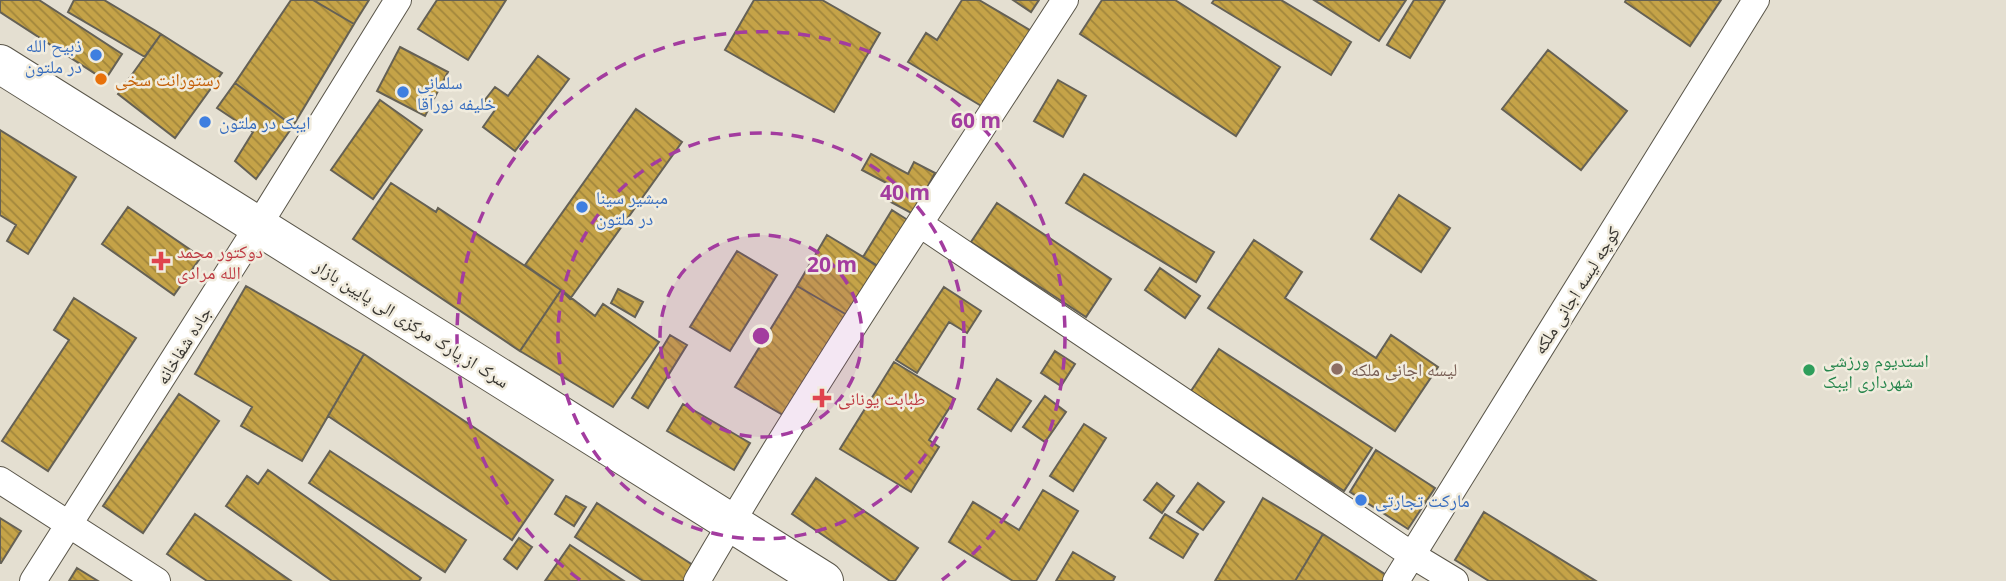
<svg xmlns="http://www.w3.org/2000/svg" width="2006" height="581" font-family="'Noto Sans','Noto Naskh Arabic',sans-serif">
<defs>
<pattern id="building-back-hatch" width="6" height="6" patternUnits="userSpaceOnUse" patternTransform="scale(1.75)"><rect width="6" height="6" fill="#c5a348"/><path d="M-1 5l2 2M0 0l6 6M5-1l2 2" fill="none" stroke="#a1863c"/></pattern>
</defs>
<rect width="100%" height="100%" fill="#e4dfd1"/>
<!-- building -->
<path fill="url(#building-back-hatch)" stroke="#656155" stroke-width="2" d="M0,0H39L122,54L105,80L0,12Z
M74,0H104L161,34L145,57L68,12Z
M291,0H313L354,24L293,126L235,83Z
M313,0H369L354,24Z
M437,0H506L468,60L418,29Z
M754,0H822L880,33L834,112L725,50Z
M962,0H979L1035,33L988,110L908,62L926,33L937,40Z
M1013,0H1039L1031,12Z
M1102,0H1175L1280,67L1236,136L1080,34Z
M1214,0H1281L1351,42L1331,75L1212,3Z
M1314,0H1406L1379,41Z
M1414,0H1445L1410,58L1387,45Z
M1626,0H1721L1690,46L1625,2Z
M161,34L222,73L175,138L118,94Z
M400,47L448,72L425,116L377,91Z
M1548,50L1627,111L1581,170L1502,109Z
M538,56L569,79L515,151L483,127L495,110L484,101L495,87L508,96Z
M1058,80L1086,96L1063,137L1034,121Z
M235,83L293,126L256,179L235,161L253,132L217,108Z
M380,100L422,130L373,199L331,170Z
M636,109L682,142L570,299L561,290L525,265Z
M0,130L76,177L28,254L7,241L16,225L0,215Z
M871,154L908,174L914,162L935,173L913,214L891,202L898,189L862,170Z
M1084,174L1214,252L1196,282L1066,203Z
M391,183L436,212L438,208L561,290L520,351L353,239Z
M1399,195L1450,228L1421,272L1371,239Z
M997,203L1111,279L1086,317L971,242Z
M128,207L201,257L174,295L102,244Z
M892,210L917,226L888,273L863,257Z
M827,235L883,269L854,319L797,286Z
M1254,240L1302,272L1285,298L1376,358L1391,335L1438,367L1395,431L1208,308Z
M737,251L777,275L730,351L690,327Z
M1160,268L1200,296L1185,318L1145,290Z
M246,286L364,354L302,461L241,426L252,407L195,374Z
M797,286L854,319L788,418L735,387Z
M944,287L981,311L967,333L949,322L917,373L896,360Z
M618,289L643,302L635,317L611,303Z
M561,290L595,316L603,304L659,342L613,407L520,351Z
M74,298L136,338L48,471L2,441L69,340L54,330Z
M670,335L687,345L648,408L632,398Z
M1219,349L1372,448L1344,491L1191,391Z
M1055,351L1075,364L1061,386L1041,373Z
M364,354L553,480L512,540L328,416Z
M894,362L955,399L929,440L939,447L911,492L840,449Z
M997,379L1031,401L1011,431L978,409Z
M179,394L219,421L143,533L103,506Z
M1045,396L1066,412L1045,442L1023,427Z
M683,404L750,443L734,470L667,431Z
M1084,424L1106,438L1073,491L1050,476Z
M1376,450L1435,488L1408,529L1350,492Z
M330,451L466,540L445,572L309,483Z
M268,470L421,578L419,581H332L226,506L247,476L258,484Z
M816,478L918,548L895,581H890L792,514Z
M1157,483L1174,496L1162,513L1144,500Z
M1198,483L1224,502L1203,530L1177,512Z
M1043,490L1078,511L1036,581H1013L949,542L973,502L1019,530Z
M566,496L586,507L574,526L555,514Z
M1263,498L1323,534L1295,581H1215Z
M597,503L696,567L687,581H643L575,537Z
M1484,512L1596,581H1489L1455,560Z
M195,514L291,581H207L167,554Z
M1165,514L1198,534L1183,558L1150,538Z
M0,518L21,531L1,563H0Z
M1323,534L1394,580V581H1295Z
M519,538L532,547L517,569L504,559Z
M570,545L624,581H545Z
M1073,552L1115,577L1113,581H1056Z
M77,568L98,581H69Z"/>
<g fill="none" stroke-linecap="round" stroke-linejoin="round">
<!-- minor casing -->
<g stroke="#5a564a" stroke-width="28">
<path id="minor" d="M920,224L1412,555L1455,581
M0,480L157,581
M33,581L258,226L398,0
M697,581C812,383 941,192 1065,0
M1396,581L1756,0"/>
</g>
<!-- secondary casing -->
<g stroke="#5a564a" stroke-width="40">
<path id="secondary" d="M0,64L824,581"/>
</g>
<!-- minor -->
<use href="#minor" stroke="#fff" stroke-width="26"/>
<!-- secondary -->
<use href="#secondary" stroke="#fff" stroke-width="38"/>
</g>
<!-- distance rings -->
<circle cx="761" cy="336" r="101" fill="#a33c9f" fill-opacity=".12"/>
<g fill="none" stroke="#a33c9f" stroke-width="3.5" stroke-dasharray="12 9">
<circle cx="761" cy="336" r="101"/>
<circle cx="761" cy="336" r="203"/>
<path d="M580 580A304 304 0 1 1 942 580"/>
</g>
<!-- markers -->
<g fill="#3f7fe0" stroke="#f1ecde" stroke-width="2.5">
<circle cx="96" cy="55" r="7"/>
<circle cx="403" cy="92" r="7"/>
<circle cx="205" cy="122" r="7"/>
<circle cx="582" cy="207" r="7"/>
<circle cx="1361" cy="500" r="7"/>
</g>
<circle fill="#e8710a" stroke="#f1ecde" stroke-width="2.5" cx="101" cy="79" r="7"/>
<g fill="#e0444e" stroke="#f1ecde" stroke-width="2.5">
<path d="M157.5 250.5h7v7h7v7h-7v7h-7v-7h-7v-7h7z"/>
<path d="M818.5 387.5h7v7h7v7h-7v7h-7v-7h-7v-7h7z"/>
</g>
<circle fill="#8d6e63" stroke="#f1ecde" stroke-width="2.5" cx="1337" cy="369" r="7"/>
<circle fill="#2e9e5b" stroke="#f1ecde" stroke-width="2.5" cx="1809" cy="370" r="7"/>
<g text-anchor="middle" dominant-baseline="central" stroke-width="5" stroke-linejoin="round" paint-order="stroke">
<!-- shop labels -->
<g font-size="18" fill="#366cbe" stroke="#f1ecde" text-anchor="start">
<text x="82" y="45" text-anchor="end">ذبیح الله<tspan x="82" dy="21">در ملتون</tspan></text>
<text x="417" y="82">سلمانی<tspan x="417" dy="21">خلیفه نورآقا</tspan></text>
<text x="219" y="122">ایبک در ملتون</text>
<text x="596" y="197">مبشیر سینا<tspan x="596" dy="21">در ملتون</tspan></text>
<text x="1375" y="500">مارکت تجارتی</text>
</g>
<!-- food labels -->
<g font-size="18" fill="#c56008" stroke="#f1ecde" text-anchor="start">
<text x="115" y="79">رستورانت سخی</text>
</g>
<!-- health labels -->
<g font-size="18" fill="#be3a42" stroke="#f1ecde" text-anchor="start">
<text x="177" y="251">دوکتور محمد<tspan x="177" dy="21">الله مرادی</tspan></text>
<text x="838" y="398">طبابت یونانی</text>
</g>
<!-- street labels -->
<g font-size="18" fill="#373530" stroke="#f1ecde">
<text transform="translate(1576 290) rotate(-58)">کوچه لیسه اجانی ملکه</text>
<text transform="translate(412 323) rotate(32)">سرک از پارک مرکزی الی پایین بازار</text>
<text transform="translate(183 345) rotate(-58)">جاده شفاخانه</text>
</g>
<!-- leisure labels -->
<g font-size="18" fill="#27864d" stroke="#f1ecde" text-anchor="start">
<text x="1823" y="360">استدیوم ورزشی<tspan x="1823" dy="21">شهرداری ایبک</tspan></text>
</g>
<!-- education labels -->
<g font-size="18" fill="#785e54" stroke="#f1ecde" text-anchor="start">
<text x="1351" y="369">لیسه اجانی ملکه</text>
</g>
</g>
<circle cx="761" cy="336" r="10" fill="#a33c9f" stroke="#f1ecde" stroke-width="3.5"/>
<g font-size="21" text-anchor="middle" font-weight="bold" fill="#a33c9f" stroke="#f1ecde" stroke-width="5" stroke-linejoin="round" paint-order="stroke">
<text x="976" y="128">60 m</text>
<text x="905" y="200">40 m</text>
<text x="832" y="272">20 m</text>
</g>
</svg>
